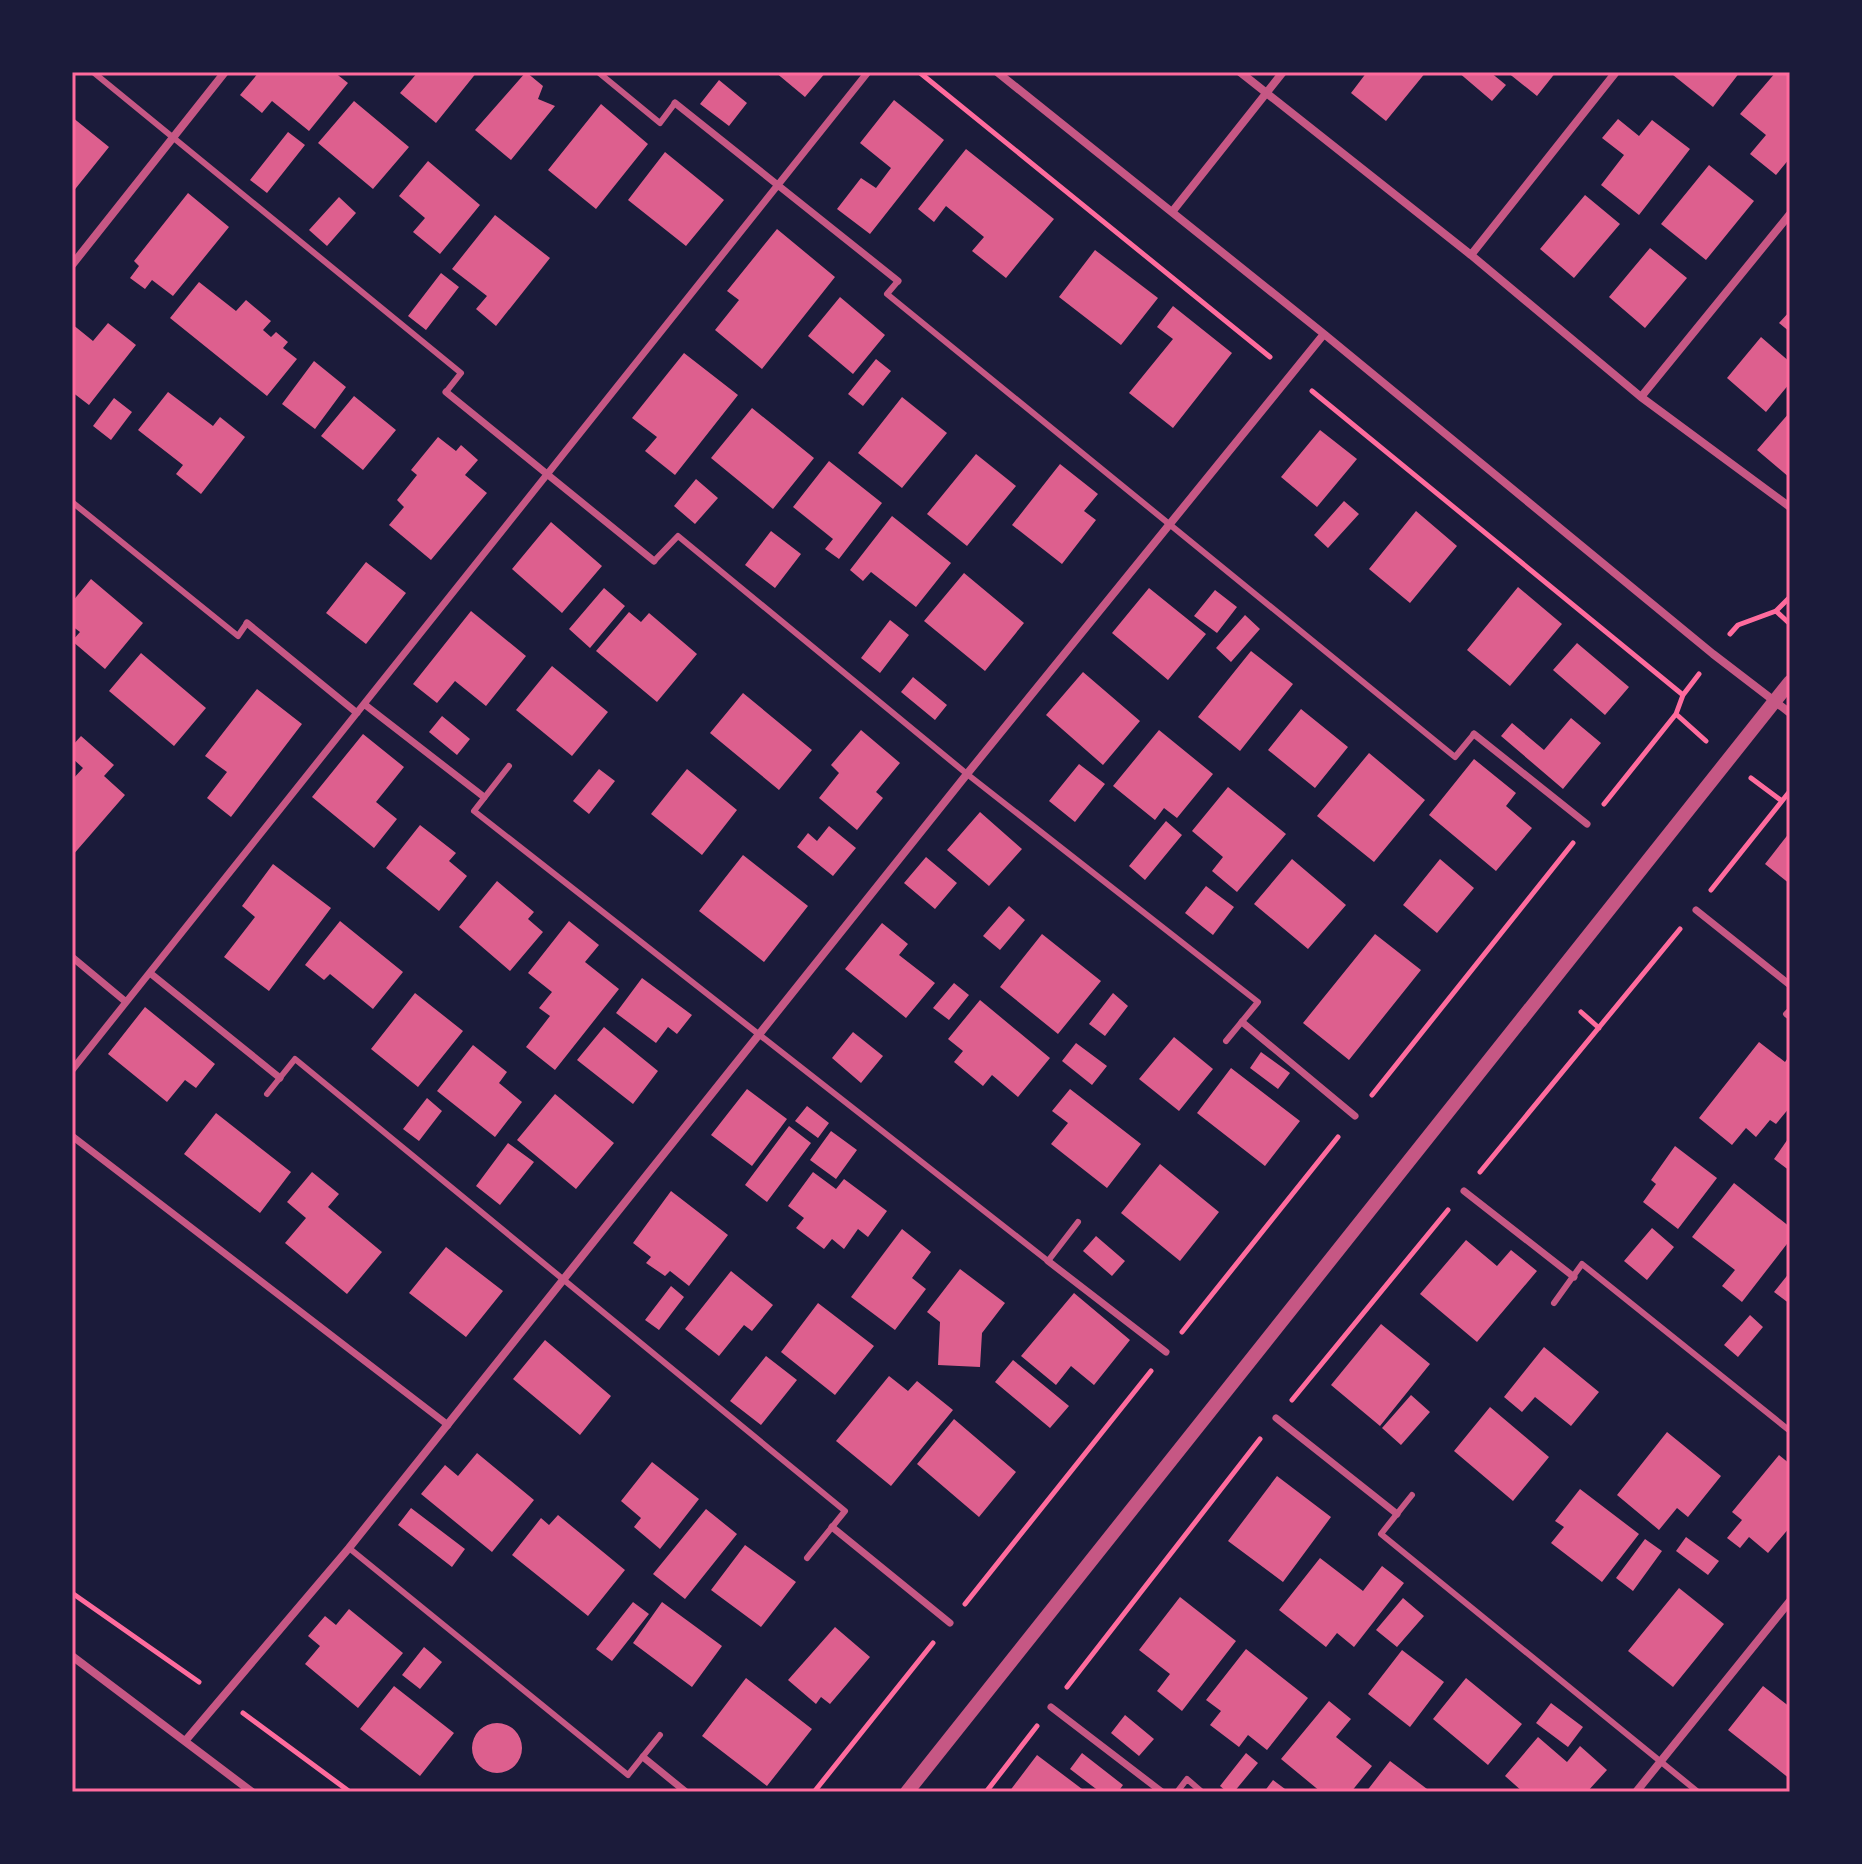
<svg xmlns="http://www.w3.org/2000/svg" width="1862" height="1864" font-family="Mulish,sans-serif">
<rect width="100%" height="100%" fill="#1b1b3a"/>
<!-- building -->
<path fill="#dd5f8e" d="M259,72H334L348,83L309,131L272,101L262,113L240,95Z
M418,72H477L436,123L400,93Z
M526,72L543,86L538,99L555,106L511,160L475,130Z
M775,72H826L805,97Z
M1367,72H1426L1386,121L1351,93Z
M1458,72H1490L1506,85L1492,101Z
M1507,72H1556L1537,96Z
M1675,72H1740L1713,107L1673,75Z
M1776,72H1790V158L1776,175L1750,154L1766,135L1740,114Z
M719,80L747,103L729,126L700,104Z
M894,100L944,140L870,234L837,209L861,178L876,188L891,168L860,143Z
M354,101L409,147L373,189L318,143Z
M601,104L648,144L596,209L548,170Z
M72,117L109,147L72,193Z
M1618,119L1639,136L1652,120L1690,149L1639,215L1601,185L1624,155L1602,138Z
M288,132L305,145L267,193L250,180Z
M966,149L1054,219L1006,278L972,251L984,237L946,206L934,222L918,209Z
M665,152L724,200L686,246L628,200Z
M428,161L480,205L440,254L413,232L425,218L399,196Z
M1709,165L1754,201L1706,260L1661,224Z
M188,193L229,227L173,296L152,280L145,289L130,278L139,266L134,261Z
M1585,195L1620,224L1574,278L1540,249Z
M339,197L356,213L327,246L309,230Z
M495,215L550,258L496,326L476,309L487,296L452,269Z
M777,229L835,277L762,369L715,330L739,300L727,291Z
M1650,248L1687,278L1645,328L1609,297Z
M1095,250L1158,298L1121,345L1059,297Z
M441,273L459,287L426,330L408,316Z
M199,282L236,311L246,300L271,321L263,330L271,337L276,332L288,342L283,348L297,359L267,396L170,318Z
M840,297L885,335L853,374L808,336Z
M1173,306L1232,353L1173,428L1129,393L1173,339L1157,327Z
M1790,311V332L1779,323Z
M108,323L136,345L89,405L72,392V324L93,341Z
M1761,337L1790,362V383L1766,412L1727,378Z
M684,353L738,395L675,475L645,451L657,437L632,418Z
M876,359L891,371L863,406L848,394Z
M314,361L346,387L315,429L282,404Z
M168,392L213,426L220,417L245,437L201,494L176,474L183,465L138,430Z
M354,396L396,430L363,470L321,436Z
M902,397L947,433L902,488L858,453Z
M114,398L132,412L111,440L93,426Z
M752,408L814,458L773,509L711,458Z
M1790,412V478L1757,450Z
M1320,430L1357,459L1317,507L1281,477Z
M438,437L456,451L461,445L478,460L465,475L487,493L431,560L389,525L404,507L397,500L417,475L411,470Z
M976,454L1016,486L967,546L927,514Z
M829,461L882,503L839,559L825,549L833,539L793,507Z
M1060,464L1098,494L1084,511L1096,520L1062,564L1012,525Z
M696,479L718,498L695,524L674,506Z
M1344,501L1359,514L1328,548L1314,535Z
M1416,511L1457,546L1410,603L1369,569Z
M892,516L951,563L916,607L871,572L863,581L850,570Z
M551,522L602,566L562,613L512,569Z
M771,531L801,554L775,588L745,565Z
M366,562L406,593L366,644L326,613Z
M964,573L1024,623L985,671L924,621Z
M91,579L143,623L105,669L72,641L80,632L72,626V602Z
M1518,587L1562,624L1510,686L1467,650Z
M604,588L625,606L590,648L569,629Z
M1149,588L1206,634L1168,680L1112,633Z
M1215,590L1237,607L1217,633L1194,616Z
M471,611L526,656L486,706L455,681L437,703L413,684Z
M629,612L641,622L649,613L697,654L657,702L596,651Z
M1245,615L1260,629L1231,662L1216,648Z
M890,620L909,635L880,673L861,658Z
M1577,643L1629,687L1605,715L1553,670Z
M1251,651L1293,684L1240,751L1198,717Z
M141,653L206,708L174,746L109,691Z
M552,666L608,712L572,756L516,710Z
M1083,672L1140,721L1103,765L1046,715Z
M913,677L947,705L935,720L901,692Z
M257,689L302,724L231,817L207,798L227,772L205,756Z
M743,693L812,750L779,790L710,733Z
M1301,709L1348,747L1315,788L1268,750Z
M442,716L470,739L457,755L429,732Z
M1571,718L1601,743L1563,789L1501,736L1512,723L1544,750Z
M861,730L900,763L876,792L883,798L857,830L819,798L839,773L831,765Z
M1159,730L1213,774L1177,818L1164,808L1155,820L1113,786Z
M363,734L404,767L376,802L397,819L374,848L312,797Z
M81,736L114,765L104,776L125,795L72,856V780L83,768L72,758V746Z
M1369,753L1425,800L1374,862L1317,816Z
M1474,759L1516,793L1506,806L1532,828L1496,871L1429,815Z
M1079,764L1105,784L1075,822L1049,801Z
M599,769L615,781L589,814L573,801Z
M687,769L737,810L702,855L651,814Z
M1228,787L1286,834L1237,892L1212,871L1223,857L1192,831Z
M980,812L1022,849L989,886L947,850Z
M1166,821L1182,835L1145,880L1129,866Z
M420,825L456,853L449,861L467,876L439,911L386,868Z
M829,826L856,848L833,876L797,847L808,833L817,841Z
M1790,832V884L1765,864Z
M743,855L808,906L764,962L699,911Z
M926,857L957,883L935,909L904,883Z
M1292,859L1346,905L1308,949L1254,904Z
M1440,859L1474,888L1437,933L1403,905Z
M273,864L331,908L269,991L224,957L255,917L242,906Z
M497,881L534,912L528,919L543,932L510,971L459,927Z
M1206,886L1234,907L1213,935L1185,913Z
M1009,906L1025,920L1000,950L983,936Z
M340,921L403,972L373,1009L330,974L324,980L305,965Z
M569,921L599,945L585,962L619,989L555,1070L526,1047L550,1016L539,1008L552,992L528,973Z
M882,923L908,944L899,955L935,983L906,1018L845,969Z
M1042,934L1101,981L1058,1034L1000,987Z
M1375,934L1421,970L1349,1060L1303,1023Z
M642,978L692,1015L677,1034L668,1027L656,1043L616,1013Z
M954,983L969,995L949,1020L933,1008Z
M415,993L463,1031L418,1087L371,1049Z
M1113,993L1128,1006L1105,1036L1089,1024Z
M980,1000L1050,1058L1018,1097L992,1075L983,1086L954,1062L963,1051L948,1039Z
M145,1007L215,1064L196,1088L185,1080L167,1102L108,1054Z
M604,1027L658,1071L633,1104L577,1060Z
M853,1032L883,1056L861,1083L832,1058Z
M1174,1037L1213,1069L1179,1111L1139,1079Z
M1759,1042L1785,1062L1790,1055V1107L1776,1124L1770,1120L1756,1137L1746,1128L1732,1145L1699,1118Z
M1076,1043L1107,1066L1092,1085L1062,1061Z
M473,1045L507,1072L499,1083L522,1102L495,1137L437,1091Z
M1261,1052L1290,1073L1278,1089L1250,1068Z
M1231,1068L1300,1121L1265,1166L1197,1113Z
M747,1089L787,1119L752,1166L711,1135Z
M1070,1089L1141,1144L1107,1188L1051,1144L1068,1123L1052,1111Z
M555,1094L614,1143L576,1189L517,1140Z
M427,1098L442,1111L419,1141L403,1129Z
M807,1106L829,1123L818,1138L795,1121Z
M216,1113L291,1172L260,1213L184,1154Z
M789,1126L811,1143L767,1202L745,1185Z
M831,1131L857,1150L836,1179L810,1160Z
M1790,1136V1171L1774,1159Z
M508,1143L534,1162L500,1205L476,1186Z
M1675,1146L1717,1178L1678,1229L1643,1202L1656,1184L1651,1180Z
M1160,1164L1219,1212L1180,1261L1121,1213Z
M312,1172L339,1194L328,1207L382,1252L347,1294L285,1243L306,1218L287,1202Z
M813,1172L836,1189L844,1179L887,1211L868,1237L858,1229L844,1249L832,1239L824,1249L796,1228L804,1218L788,1206Z
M1734,1183L1790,1227V1240L1742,1302L1722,1286L1735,1270L1692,1237Z
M671,1191L728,1235L689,1286L670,1271L665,1276L646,1263L651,1257L633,1243Z
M1652,1228L1674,1247L1647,1280L1624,1261Z
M902,1229L931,1252L912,1278L926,1289L895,1330L851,1297Z
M1096,1236L1125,1261L1112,1276L1083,1251Z
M1466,1240L1497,1266L1511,1250L1537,1271L1477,1342L1420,1294Z
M446,1247L503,1291L466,1337L409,1293Z
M960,1269L1005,1303L982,1333L980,1367L938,1365L940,1322L927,1312Z
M731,1271L773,1305L752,1331L744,1325L719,1356L685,1329Z
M1790,1272V1304L1774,1292Z
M671,1286L684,1297L659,1330L645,1320Z
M1074,1293L1130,1340L1094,1385L1071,1366L1056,1385L1021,1356Z
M818,1303L874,1346L835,1395L781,1352Z
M1750,1315L1763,1327L1738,1357L1724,1345Z
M1381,1324L1430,1364L1380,1426L1331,1385Z
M545,1340L611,1396L580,1435L513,1379Z
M1544,1347L1599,1392L1571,1426L1535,1397L1522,1412L1504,1397Z
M766,1356L797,1380L761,1425L730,1401Z
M1013,1360L1069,1406L1050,1428L995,1382Z
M889,1376L908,1391L917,1381L953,1410L891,1486L836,1441Z
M1411,1395L1430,1412L1401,1445L1382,1428Z
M1490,1407L1549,1457L1513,1501L1454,1451Z
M954,1419L1016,1472L979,1517L917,1464Z
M1667,1432L1721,1476L1688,1517L1677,1508L1659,1530L1617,1495Z
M477,1453L534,1500L492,1552L421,1494L445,1465L458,1476Z
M1779,1455L1790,1464V1527L1768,1553L1749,1537L1740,1548L1727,1538L1742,1520L1732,1512Z
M652,1462L699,1499L660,1549L634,1527L641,1518L621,1501Z
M1277,1476L1331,1517L1283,1582L1228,1541Z
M1580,1489L1639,1534L1602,1582L1551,1543L1564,1527L1555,1521Z
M411,1508L465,1549L452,1567L398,1525Z
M706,1509L737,1534L685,1599L653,1574Z
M558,1515L625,1570L588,1616L512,1555L541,1518L549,1525Z
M1686,1537L1719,1561L1708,1575L1676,1551Z
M1645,1539L1662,1551L1633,1591L1616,1578Z
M745,1545L796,1582L761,1627L711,1590Z
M1320,1558L1363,1591L1382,1566L1404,1583L1354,1647L1337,1633L1326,1647L1279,1610Z
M1679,1588L1724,1624L1673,1687L1628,1651Z
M1180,1597L1236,1641L1182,1711L1157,1691L1170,1674L1139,1650Z
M1403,1598L1424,1616L1397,1647L1376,1630Z
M633,1602L649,1614L612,1661L596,1649Z
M662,1602L722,1646L692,1687L633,1643Z
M349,1609L403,1653L358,1708L305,1664L320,1646L308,1636L325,1616L336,1625Z
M835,1627L870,1657L830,1704L821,1697L816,1704L788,1680Z
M424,1647L442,1662L420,1689L402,1675Z
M1246,1649L1308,1698L1267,1750L1248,1735L1239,1747L1210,1725L1221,1711L1206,1700Z
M1402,1650L1444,1682L1410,1727L1368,1694Z
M746,1678L812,1729L767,1786L702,1736Z
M1466,1678L1522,1724L1488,1765L1433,1719Z
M394,1686L454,1733L420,1776L360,1729Z
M1763,1686L1790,1707V1779L1728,1730Z
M1329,1701L1351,1719L1336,1737L1372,1766L1351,1792H1321L1281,1759Z
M1551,1703L1583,1727L1568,1747L1536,1723Z
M1125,1715L1154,1739L1139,1756L1111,1733Z
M472 1748a25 25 0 1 1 50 0a25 25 0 1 1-50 0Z
M1538,1737L1567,1762L1580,1746L1607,1770L1587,1792H1523L1505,1776Z
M1082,1753L1123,1785L1118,1792H1100L1070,1769Z
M1246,1753L1258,1763L1234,1792H1227L1220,1786Z
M1037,1755L1086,1792H1009Z
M1390,1761L1431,1792H1366Z
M1273,1780L1289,1792H1264Z"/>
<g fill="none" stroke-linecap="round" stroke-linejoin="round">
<!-- path -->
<path stroke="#ff6b9d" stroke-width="5" d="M919,72L1270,357
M1312,391L1683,695
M1776,611L1790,624
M1730,634L1738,625L1776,611L1790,597
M1676,714L1706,741
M1751,778L1782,801
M1604,804L1676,714L1683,695L1699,674
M1711,890L1790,791
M1581,1012L1599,1028
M1372,1095L1573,843
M1480,1172L1680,929
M1182,1332L1338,1137
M1292,1400L1448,1210
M72,1593L199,1682
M965,1604L1151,1371
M1067,1687L1260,1439
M243,1713L350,1792
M814,1792L933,1643
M986,1792L1037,1726"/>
<!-- service -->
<path stroke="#c65784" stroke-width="6" d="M93,72L461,373L446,392
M598,72L660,123L675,103
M898,281L887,294L1455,757L1474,734
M72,502L238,636L247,623
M654,561L678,536L967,774L1258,1002L1226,1041
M509,766L474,811L1048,1261L1078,1222
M1790,1010L1786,1014L1790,1017
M267,1094L295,1059L845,1511L807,1558
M1554,1303L1582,1264L1790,1431
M1412,1495L1381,1534L1698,1792
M349,1548L628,1775L660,1735
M1177,1792L1187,1779L1202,1792"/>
<!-- pedestrian -->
<path stroke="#c65784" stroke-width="7" d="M675,103L898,281
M446,392L654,561
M247,623L357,713
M364,704L484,797
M1474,734L1587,824
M1696,910L1790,985
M72,957L126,1002
M150,973L280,1078
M1242,1022L1355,1116
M72,1070L868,72
M72,1136L448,1425
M1464,1191L1574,1277
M1048,1261L1166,1352
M1276,1418L1397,1514
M832,1527L950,1623
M1051,1707L1162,1792
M643,1757L686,1792"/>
<!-- minor -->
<path stroke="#c65784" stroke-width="8" d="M997,72L1324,334L1713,654L1790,713
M1240,72L1471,255L1641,397L1790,507
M1172,212L1283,72
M1471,255L1616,72
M72,265L225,72
M1641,397L1790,214
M72,1656L252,1792
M186,1740L349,1548L967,774L1324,334
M1636,1792L1790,1601"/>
<!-- tertiary -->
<path stroke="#c65784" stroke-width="14" d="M907,1792L1790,682"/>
</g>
<!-- border -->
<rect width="1862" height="1864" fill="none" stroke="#1b1b3a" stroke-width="148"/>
<rect x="74" y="74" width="1714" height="1716" fill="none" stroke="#ff6b9d" stroke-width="3"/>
</svg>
